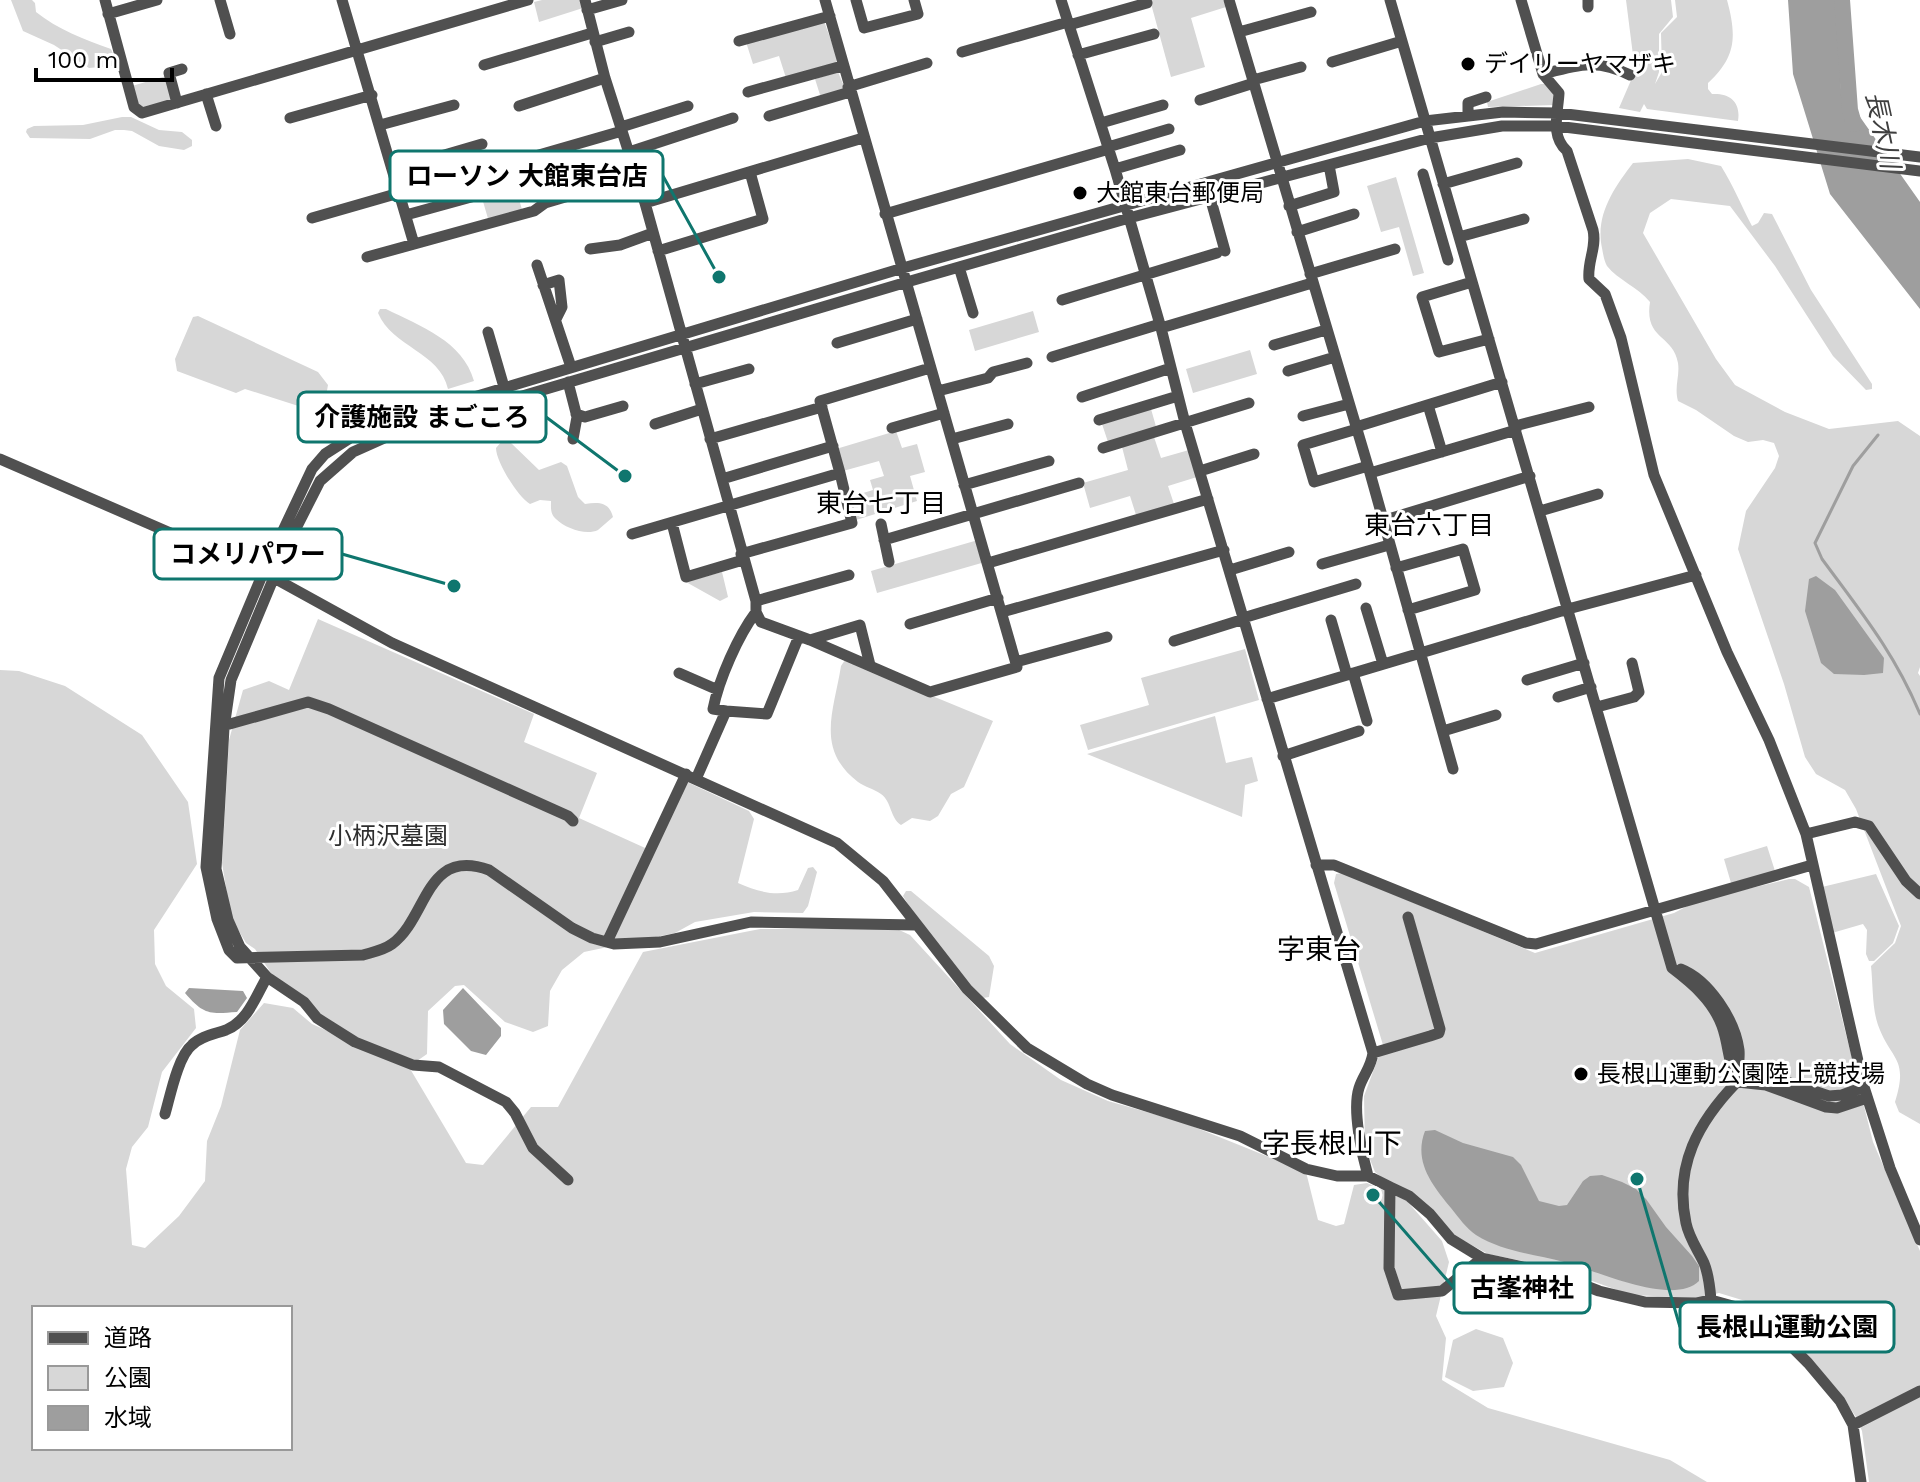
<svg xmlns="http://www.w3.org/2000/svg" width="1920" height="1482" font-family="'Work Sans','Noto Sans JP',sans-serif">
<rect width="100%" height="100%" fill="#fff"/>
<!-- green -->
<path fill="#d7d7d7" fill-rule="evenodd" d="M11,0H32L35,3L36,12C57,29 85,40 111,49L116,61L112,66L89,68L54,45L23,31Z
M542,0H581L583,8L539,22L534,2Z
M1150,0H1223L1226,7L1191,18L1205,67L1171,77Z
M1626,0H1671L1673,17L1659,34V72L1655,84L1662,72L1661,33L1677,17L1675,0H1727C1737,37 1736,57 1708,83V89L1712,94C1730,93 1741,102 1738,121L1647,109L1644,104L1640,112L1619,108L1635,71Z
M824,21L838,60L833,65L786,78L779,56L753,64L746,42Z
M838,72L846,91L821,98L815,79Z
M166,76L173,102L144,110L138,104L132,86Z
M1541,84H1547L1553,94L1554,105L1488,107L1487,102Z
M122,117H131L159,130L182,132L192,140V146L184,150L159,146L132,131L124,130H115L90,139L30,138L26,132L27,129L34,126L83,125Z
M1688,159L1721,166C1733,185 1741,205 1752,226L1758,223L1764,213L1772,214L1811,290L1872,384V389L1866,390L1833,356L1775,266L1730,206L1671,199L1650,213L1643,233L1716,359L1735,385L1785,412L1829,429L1898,421L1920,436V667L1918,673L1920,676V1124L1899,1112L1895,1102C1909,1057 1891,1061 1878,1025C1872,1008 1873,984 1871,966L1895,943L1901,926L1856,809L1845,790L1816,774L1805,757L1784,684L1738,549L1746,511L1775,468L1779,456L1774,443L1763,440L1748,442L1734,436L1696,410L1678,401C1674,387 1680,376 1678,363C1673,334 1644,340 1650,302C1638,287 1618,280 1607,266C1604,261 1603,253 1602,248C1595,215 1614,188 1633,163Z
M1396,177L1424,273L1413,276L1399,227L1381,232L1367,186Z
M516,189L523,213L489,222L482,198Z
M380,309H386C420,326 463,341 474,381L448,389C440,352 392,347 378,313Z
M1033,311L1039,332L975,351L969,330Z
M198,316L318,372L328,385L324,407L314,411L245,389L236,393L177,371L175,359L193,317Z
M1250,350L1257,374L1193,393L1186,369Z
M1151,409L1157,430L1109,445L1102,424Z
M896,431L902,448L917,444L925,472L910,476L917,501L856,520L850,497L873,490L870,480L884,476L879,461L843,471L836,449Z
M1154,437L1161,458L1189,450L1197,477L1168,486L1175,507L1137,518L1130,496L1090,508L1083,483L1128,470L1122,447Z
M502,441L511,443L539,470L561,462L567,466L578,497L585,504C599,502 609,502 613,517C608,521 603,526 598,530C586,536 565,528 556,519C550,514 551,507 551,501L540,500L530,504C518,497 496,462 496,448Z
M978,540L985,562L877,593L871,571Z
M722,572L728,597L720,601L686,582Z
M318,619L534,714L524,742L597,773L579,818L654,852L687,782L749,811L754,819L738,883C758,892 777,897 798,890L808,868L813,867L817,872L808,906L803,913L754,912L695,922L675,933L584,952L562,970L550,991L548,1026L533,1032L505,1022L464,985L455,986L428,1011L427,1054L417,1061L319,1024L271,973L255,949L246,943L231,918L222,863L229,740L243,690L269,681L289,690Z
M1245,649L1259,700L1088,750L1080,725L1149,705L1141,678Z
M845,660L993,721L964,787L951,794L938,816L930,821L912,818L901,825C890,818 892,802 881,794C874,789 865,787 858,782C815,749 834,711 841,666Z
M0,670L19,671L65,686L142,735L188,802L197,864L154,930L155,964L166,986L194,1009L196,1028L162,1072L148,1127L132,1147L126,1169L132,1245L145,1248L179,1216L205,1181L207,1141L221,1106L240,1030L264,1003L293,1008L312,1024L409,1067L466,1163L483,1165L531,1107H558L643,952L760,929H897L910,935L1010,1044L1061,1080L1108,1101L1182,1122L1306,1172L1318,1220L1336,1226L1344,1224L1354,1185L1367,1183L1406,1200L1442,1241L1449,1262L1436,1316L1446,1338L1442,1380L1488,1408L1670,1460L1707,1482H0ZM34,1308H290V1448H34Z
M1215,716L1226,763L1252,757L1258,781L1245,785L1242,817L1087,754Z
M1767,846L1775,871L1731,883L1724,859Z
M1342,873L1535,953L1674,913L1697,901L1789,879H1795L1809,887L1873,1142L1920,1251V1482H1869L1862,1431L1856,1417L1838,1390L1780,1327L1765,1307L1719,1293L1699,1298L1631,1295L1556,1268L1488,1254L1455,1236L1375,1172L1365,1147L1364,1096L1383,1045L1334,883L1336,874Z
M1876,874L1899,926L1893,943L1874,961H1869L1866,954L1867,930L1863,924L1832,933L1822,887Z
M906,891H911L989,956L994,966L989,997L983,998L977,994L911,909L903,896Z
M1476,1329L1503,1338L1513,1363L1504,1387L1473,1391L1445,1377L1453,1340Z"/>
<!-- water -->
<path fill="#9e9e9e" d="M1788,0H1837L1841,90L1920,202V309L1830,194L1793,74Z
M1816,576L1835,590L1884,658L1883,673L1864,675L1834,674L1821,663L1805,611L1809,579Z
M189,988L243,991L247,998L237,1012C209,1014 204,1015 185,993Z
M463,988L501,1028V1036L486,1055L471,1051L444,1024L443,1010Z
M1435,1130L1463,1143L1513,1157L1521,1165L1539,1201L1559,1206L1567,1205L1583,1181L1590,1176L1602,1175L1622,1182L1636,1189L1646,1199L1666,1227L1692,1256L1699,1266V1281C1673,1307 1595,1270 1564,1262C1535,1254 1503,1252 1476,1235C1466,1228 1459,1218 1451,1208C1433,1186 1413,1162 1425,1131Z"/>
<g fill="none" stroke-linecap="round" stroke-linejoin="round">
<!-- stream -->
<path stroke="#9e9e9e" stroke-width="3" d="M1878,435L1853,466L1815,543L1822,559C1861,612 1894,652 1920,714"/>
<!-- river -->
<path stroke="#9e9e9e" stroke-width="16" d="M1842,0L1850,110L1854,124"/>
<!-- minor -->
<path stroke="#505050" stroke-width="11" d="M105,0L134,107L142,113L528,0
M220,0L230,34
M342,0L414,244
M585,0L605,78L645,203L756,601V612L761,622L810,640L930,692L1017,667L825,0
M856,0L864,28L918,14L914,0
M1061,0L1115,169L1161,328L1185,423L1373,1053C1371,1068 1363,1075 1359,1088C1352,1110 1362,1155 1368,1176
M1229,0L1370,473L1453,769
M1390,0L1672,968C1693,984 1713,1001 1722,1026C1729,1045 1728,1064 1737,1082
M1521,0L1543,74L1559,93C1558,113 1550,136 1567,151L1593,230C1597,247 1587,262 1589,279L1605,294L1621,338L1654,475L1727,652L1769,740L1806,834L1864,1087L1890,1168L1920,1240
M1588,0V7
M587,10L622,0
M108,14L157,0
M1069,25L1147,3
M1239,32L1311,12
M739,41L830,16
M595,42L629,32
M962,52L1068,22
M1078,55L1154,34
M1332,62L1402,41
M484,65L592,33
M1543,74C1577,65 1597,58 1630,75
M1253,80L1301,67
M848,87L927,63
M748,92L842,66
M206,94L216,126
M1200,100L1254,83
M177,103L169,73L182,69
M519,106L605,78
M769,116L850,92
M1468,116V103L1486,97
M290,118L372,95
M1101,123L1163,105
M380,125L454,105
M621,127L688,106
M1108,147L1169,129
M629,152L733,118
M525,159L622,131
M1115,169L1180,150
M393,170L482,144
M1423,174L1448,260
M1443,184L1517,163
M1210,197L1225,251
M645,203L863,138
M1289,206L1334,192L1329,165
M885,214L1109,149
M406,215L493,191
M312,218L399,193
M1297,232L1354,214
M1459,237L1524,219
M590,249L620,245L653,233
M658,251L763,219L750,172
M367,257L534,211L545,203L636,176
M537,265L571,367
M959,267L973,313
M1310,274L1395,249
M1472,282L1422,297L1439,352L1489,339
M543,285L559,280L562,307L556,319
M1062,300L1217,253
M1161,328L1312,283
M488,332L504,387
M837,343L917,319
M1274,345L1326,330
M1052,357L1160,324
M1288,371L1335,357
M568,382L577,417L573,439
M695,384L749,369
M938,391L988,378L993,372L1027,363
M1082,397L1171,368
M1428,405L1442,452
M576,414L585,417L623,406
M1303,416L1349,404
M1099,420L1178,396
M655,424L702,409
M1515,426L1589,407
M1356,427L1502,382
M892,428L944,413
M1357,429L1303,445L1314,482L1368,466
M710,439L822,407
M952,439L1008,424
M1103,448L1249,403
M0,459L274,578L392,643L837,843L883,881L967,989L1027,1048L1087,1084L1112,1095L1240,1136L1306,1169L1337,1176H1368L1390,1187L1389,1268L1398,1295L1442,1291L1482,1258
M1200,471L1254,454
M1370,473L1516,430
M722,479L833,446
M964,485L1049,461
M1540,511L1598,494
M1382,521L1530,476
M672,523L686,577L743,560
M881,524L889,562
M632,534L840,473L820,401L930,368
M884,540L1079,483
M741,554L852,523L840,473
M988,563L1208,499
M1322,564L1389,545
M1396,568L1463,549L1475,590L1408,610
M1230,570L1289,552
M756,601L849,575
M1366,608L1383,664
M1002,612L1224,550
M1243,618L1356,584
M1331,620L1347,675
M910,624L998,598
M810,640L860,625L870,665
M1174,641L1244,619
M1016,662L1107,637
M679,673L718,690
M1353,673L1367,721
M1527,680L1584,663
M1558,697L1591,687
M1267,699L1568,609L1696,575
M1597,707L1634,697L1639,692L1632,663
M726,711L767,714L799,636
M219,727L308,702L329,709L568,816L573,821
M1443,731L1496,715
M1283,756L1359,731
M696,779L726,711L713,709C719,679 738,636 756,612
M1806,834L1855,822L1869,826L1906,881L1920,894
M1316,865H1334L1526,943L1536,944L1812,865
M916,925L751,922L660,942L614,944L592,938L572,928L489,870C425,847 428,918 392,944C384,950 373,952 363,955L237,958L229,950L217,919L206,867L219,678L263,573L312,469L325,454L350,438L384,424L903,268L1425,121L1503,112L1558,113L1920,157
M607,942L686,774
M1681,969C1709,980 1735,1020 1739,1050C1740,1060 1737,1072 1737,1082L1748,1075L1760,1073L1829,1096L1842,1095L1864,1087
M1373,1053L1430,1036L1439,1033L1440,1029L1408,917
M1737,1082L1766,1085L1826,1107L1837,1108L1867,1098
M165,1114C170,1097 178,1056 192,1045C201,1036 215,1034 226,1030C248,1021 256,996 267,977
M568,1180L533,1148L515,1113L506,1102L439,1067L413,1065L355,1042L317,1018L304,1002L267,977L240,947L228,920L216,869L224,728L231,680L287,546L320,481L353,452L391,435L907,282L1129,218L1430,138L1502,126H1556L1920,171
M1390,1187L1409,1196L1430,1214L1451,1239L1482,1258L1555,1274L1599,1291L1645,1302L1697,1303L1711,1300L1758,1313L1808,1363L1840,1401L1853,1425L1861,1482
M1711,1300C1710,1288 1709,1275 1704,1263C1698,1250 1689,1238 1686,1223C1674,1166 1698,1122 1737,1082
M1853,1425L1920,1391"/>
</g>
<!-- markers -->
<g fill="#000" stroke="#fff" stroke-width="3">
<circle cx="1468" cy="64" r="8"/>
<circle cx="1080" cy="193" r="8"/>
<circle cx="1581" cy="1074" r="8"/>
</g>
<g text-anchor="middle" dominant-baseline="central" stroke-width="6" stroke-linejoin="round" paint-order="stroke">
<!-- poi labels -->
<g font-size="24" fill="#000" stroke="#fff" text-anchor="start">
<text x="1484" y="64">デイリーヤマザキ</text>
<text x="1096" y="193">大館東台郵便局</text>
<text x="1597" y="1074">長根山運動公園陸上競技場</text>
</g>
<!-- park labels -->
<g font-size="24" fill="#2e2e2e" stroke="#fff">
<text x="388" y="836">小柄沢墓園</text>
</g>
<!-- water labels -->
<g font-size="26" font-style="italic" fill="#3f3f3f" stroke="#fff">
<text transform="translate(1883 130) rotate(78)">長木川</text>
</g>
<!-- neighbourhood labels -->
<g font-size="26" fill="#000" stroke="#fff">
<text x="881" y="503">東台七丁目</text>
<text x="1429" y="525">東台六丁目</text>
</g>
<!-- quarter labels -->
<g font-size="28" fill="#000" stroke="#fff">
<text x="1319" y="949">字東台</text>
<text x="1332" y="1143">字長根山下</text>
</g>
</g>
<!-- callouts -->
<path fill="none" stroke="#0f766e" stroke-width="3" d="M719 277L663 176M625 476L546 417M454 586L342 554M1373 1195L1454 1288M1637 1179L1680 1327"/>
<g fill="#0f766e" stroke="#fff" stroke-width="3">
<circle cx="719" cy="277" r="8"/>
<circle cx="625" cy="476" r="8"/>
<circle cx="454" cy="586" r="8"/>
<circle cx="1373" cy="1195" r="8"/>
<circle cx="1637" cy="1179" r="8"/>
</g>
<g fill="#fff" stroke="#0f766e" stroke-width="3">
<rect x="390" y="151" width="273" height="50" rx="8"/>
<rect x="298" y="392" width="248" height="50" rx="8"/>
<rect x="154" y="529" width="188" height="50" rx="8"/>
<rect x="1454" y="1263" width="136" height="50" rx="8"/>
<rect x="1680" y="1302" width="214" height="50" rx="8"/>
</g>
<g font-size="26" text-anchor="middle" font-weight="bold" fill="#000">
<text x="527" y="185">ローソン 大館東台店</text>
<text x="422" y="426">介護施設 まごころ</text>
<text x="248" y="563">コメリパワー</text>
<text x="1522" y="1297">古峯神社</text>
<text x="1787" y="1336">長根山運動公園</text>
</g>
<!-- legend -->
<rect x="32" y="1306" width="260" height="144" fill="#ffffff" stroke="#999999" stroke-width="2"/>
<rect x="48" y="1332" width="40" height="12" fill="#505050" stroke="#999999" stroke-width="2"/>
<text x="104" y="1346" font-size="24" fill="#000000">道路</text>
<rect x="48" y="1366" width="40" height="24" fill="#d7d7d7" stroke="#999999" stroke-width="2"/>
<text x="104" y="1386" font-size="24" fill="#000000">公園</text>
<rect x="48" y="1406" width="40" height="24" fill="#9e9e9e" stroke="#999999" stroke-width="2"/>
<text x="104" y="1426" font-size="24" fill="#000000">水域</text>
<!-- scale -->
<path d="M36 68v12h136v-12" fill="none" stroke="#000000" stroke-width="4"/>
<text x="48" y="68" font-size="24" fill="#000000" stroke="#ffffff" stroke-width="6" paint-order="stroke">100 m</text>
</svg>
